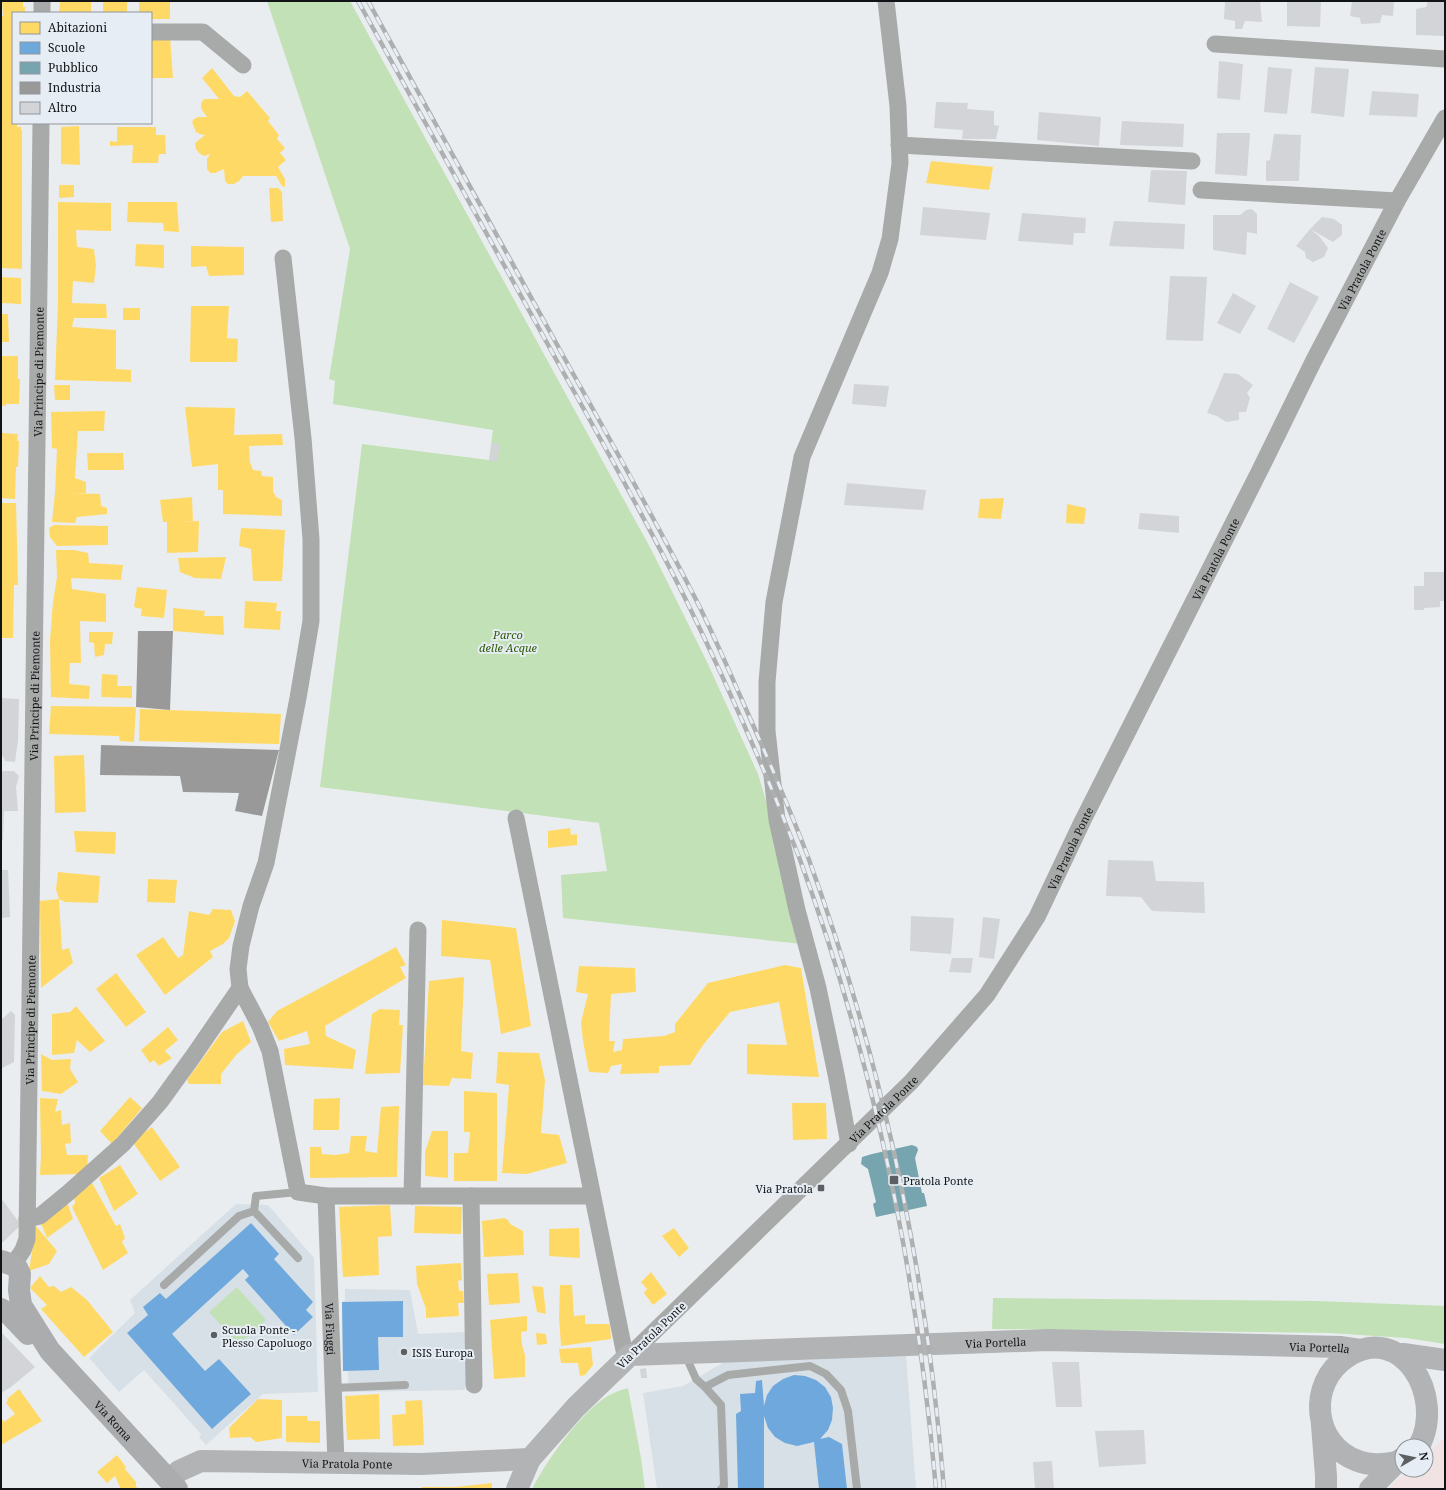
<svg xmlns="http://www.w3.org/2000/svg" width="1446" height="1490" font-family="'Noto Serif',serif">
<rect width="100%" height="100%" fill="#eaedf0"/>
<!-- industrial -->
<path fill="#f1e3e4" d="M1445,1438V1489H1387L1407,1470H1426V1454Z"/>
<!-- built -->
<path fill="#d7e0e7" d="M236,1204L268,1205L314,1258L318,1392L263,1394L206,1445L199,1437L201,1434L144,1370L119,1392L89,1358L135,1313L130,1300Z
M345,1289L410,1290L418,1334L465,1332V1390L349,1392L348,1371H343L342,1302L345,1301Z
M906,1355L916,1489H657L643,1393L683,1386L726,1361Z"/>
<!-- green -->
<path fill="#c2e1b6" d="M267,1H350L652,551L707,662L758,774L774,827L802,944L563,918L561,875L607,871L599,823L320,787L362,444L489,460L493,430L333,404L335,381L329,379L350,249Z
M237,1287L266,1320L239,1345L209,1312Z
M993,1298L1317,1301L1445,1306V1344L1406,1338L1330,1333L992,1329Z
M628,1388L641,1458L645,1489H532C546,1462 574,1422 598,1403C607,1395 617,1391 628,1388Z"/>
<!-- homes -->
<path fill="#ffd966" d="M2,1H23V7H25V13H13V123H17V127H21V130H22V269L1,268V16H3Z
M60,1H91V13H59Z
M103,1H127V13H103Z
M139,1H170V19H151V13H139Z
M170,37L173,78H151V38Z
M212,68L234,96L240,97L247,91L270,118L268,121L279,135L277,139L285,148L280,153L286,160L278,167L285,179V187L282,186L276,176H243L239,181L234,184H228L225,181L224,169L215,173H210L207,169V159L210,154L204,156L199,153L196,149L195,143L205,135L200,134L196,132L192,122L194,119L198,117H207L202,110L201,106V103L204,99H219L202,78Z
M79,126L80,165L61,164V127Z
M117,127H156V135H165L166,154H159L158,163H132L133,145L110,146V141L117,142Z
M931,161L993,167L989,190L926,183Z
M59,185H74V197L59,198Z
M269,188H278L282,192L283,221L271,222Z
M58,202L111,203V231L76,230L77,247L94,249L96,266L94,283L73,281L72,303L106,304L107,318H74L72,327L116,330V369L131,370V382L55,380L58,302Z
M128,202H177L179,232L164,231L163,223L127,222Z
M136,244L164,245V268L135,266Z
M191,246L244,247V275L209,276L206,266L191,267Z
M1,277L21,278V304L1,303Z
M191,306H229L227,338L238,339L237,362H190Z
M123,308H140V320H123Z
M1,314H8L9,342H1Z
M1,356H18V379H20L19,404H6V406L1,405Z
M54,385H70V400H55Z
M185,407L235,408L234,435L282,434L283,445L249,446L250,462L253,470L261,471L262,476L273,477V491L276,497L282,500V516L223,514V490H218V464L192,467Z
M105,411L104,431H78L75,478L86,482V493H71L100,494L101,506L107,508V514L77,517L75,523L52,522L55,493L57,449L52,448L51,412Z
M1,433L18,434L17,441H19L18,467H16L15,499L1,498Z
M87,453H123L124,470H88Z
M192,497L193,521L182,522L199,521L198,552L167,553V522H163L160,500Z
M1004,498L1001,519L978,518L980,499Z
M1,503H16L18,585H14L13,638H1Z
M1067,504L1086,508L1084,524L1066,523Z
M54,525L108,526V545L57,546L50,537L49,528Z
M241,528L285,530L282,581H253L251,549L239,546Z
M56,550H74L88,553L89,563L123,565L121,580L71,578L72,589L106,594V622L80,621L81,663H70L69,684L90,686L89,699L51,697L50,641L53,602L57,577Z
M226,557L221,579L195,578L180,572L178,558Z
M137,587L167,590L164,618L141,616L142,609L134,607Z
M245,601L277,603L276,611H281L280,630L244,628Z
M173,608L205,611L204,616H223L224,635L173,631Z
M89,632H113L112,644H105L104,655L95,657L94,643L89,642Z
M102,674L118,675L117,686H132V698L101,697Z
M51,706L136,707L134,742L120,741L119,736L49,734Z
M140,709L281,714L279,744L139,741Z
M84,755L86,812L55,813L54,756Z
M570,828L571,835L577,834V845L548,848V831Z
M74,831L116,832L115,854L76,852Z
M58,872L100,876L98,903L65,902L59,899L56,889Z
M148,879L177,880L175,903L147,902Z
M59,899L62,950L69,948L73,963L41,988L40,901Z
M213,909L231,910L235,921L229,938L223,944L210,951L213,957L165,995L136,955L163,937L178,958L183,955L189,911L209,915Z
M442,920L516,928L531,1026L501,1034L490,960L441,956Z
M396,947L406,965L400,967L406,978L325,1026L326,1036L356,1050L353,1069L285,1065L284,1049L310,1044L307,1031L279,1041L268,1022L277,1011Z
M785,965L801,968L819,1077L747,1074V1044L787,1045L779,1002L730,1012L703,1045L690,1065L659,1066V1073L620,1074L622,1064L611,1066L608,1073L589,1072L583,1041L581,1022L588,994L576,992L579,966L635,968L636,992L611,994L609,1041H615L613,1052L622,1050L623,1039L664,1036L675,1032V1024L708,983Z
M116,973L146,1012L126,1027L96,989Z
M464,977L461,1051L473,1053L471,1079L452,1078L449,1086L423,1085L429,981Z
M76,1006L105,1041L90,1052L77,1040L74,1053L52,1055V1014L70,1012Z
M380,1009L400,1010L399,1025H403L400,1073L365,1074L372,1014Z
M243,1021L251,1042L237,1054L221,1074V1084H189L187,1080L222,1032Z
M168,1027L178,1040L165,1051L172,1058L159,1066L154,1060L150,1063L141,1050Z
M498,1052L539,1053L545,1080L541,1133L559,1135L567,1163L527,1174L502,1173L509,1085L496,1083Z
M41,1054L52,1060L71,1059L70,1069L78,1082L61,1094L42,1091Z
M464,1091L497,1093V1181H454V1153H468L470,1132H464Z
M130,1097L142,1108L112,1144L100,1131Z
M40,1098L58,1099L55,1112L61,1110L62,1125L70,1123L71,1143L65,1144L67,1155H88L87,1168L81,1174L40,1175L41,1155Z
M340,1098L339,1130H313L314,1099Z
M792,1103H826L827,1139L793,1140Z
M399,1106L397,1177L310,1178V1147H321L322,1154L335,1155L349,1153L351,1136H367L365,1151L377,1153L381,1107Z
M152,1127L180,1167L160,1181L132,1141Z
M432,1131H448V1178L425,1176V1152Z
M120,1165L138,1194L114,1211L99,1178Z
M91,1181L116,1226L120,1224L125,1238L122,1242L128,1253L103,1270L72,1207L75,1203L74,1195Z
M67,1202L73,1219L47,1238L40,1221Z
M390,1205L392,1236L378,1237L379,1275L343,1277L339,1207Z
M415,1206L462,1207L461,1234L414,1233Z
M504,1218L508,1220L510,1224L523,1231L524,1255L484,1257L482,1221Z
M36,1226L57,1251L49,1264L29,1271Z
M579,1228L580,1258L549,1256V1229Z
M674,1228L689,1248L679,1257L662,1236Z
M461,1263L462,1280L458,1281L459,1291H463L464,1303H458L459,1316L426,1318V1309L417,1284L416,1266Z
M651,1272L667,1294L653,1305L644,1293L647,1289L641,1282Z
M518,1273L520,1303L489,1305L487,1274Z
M40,1276L49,1287L54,1286L61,1292L71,1287L87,1300L113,1332L84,1357L41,1309L47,1305L30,1288Z
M560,1285H572L574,1316L585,1315V1324H610L611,1339L561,1346L559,1317Z
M532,1286L543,1287L546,1314L537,1312Z
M527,1316V1331L521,1332L522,1345L525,1355V1377L494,1379L490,1320Z
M536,1333L546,1334L547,1344L537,1345Z
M591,1347L593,1365L585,1375L580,1376L578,1363H561L559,1349Z
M19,1389L42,1421L1,1445V1418L4,1422L15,1414L6,1403L8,1400L7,1399Z
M379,1394L380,1439L347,1440L345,1396Z
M258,1399L282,1400V1438L256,1442L250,1437L230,1438L229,1428Z
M422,1400L424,1445L393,1446L392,1415L406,1414L405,1401Z
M286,1416H307L308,1421H320V1443L286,1442Z
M117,1455L126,1467L125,1469L136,1482V1487L142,1489H118L120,1487L115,1476L107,1483L97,1472Z
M492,1483V1489H422V1487H456Z"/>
<!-- schools -->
<path fill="#6fa8dc" d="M251,1223L279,1254L274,1259L313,1302L306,1310L313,1317L294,1335L245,1280L249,1276L243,1269L172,1334L205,1371L219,1359L251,1394L212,1429L127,1333L148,1315L143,1307L160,1293L166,1299Z
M403,1301V1337H378L379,1370L343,1371L342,1302Z
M794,1375L805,1376L816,1380L825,1387L831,1397L833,1408L832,1420L828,1430L820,1439L829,1437L842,1444L847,1489H819L814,1442L797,1446L785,1443L775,1437L768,1428L764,1416V1489H738L736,1414L741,1411L740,1394L755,1393L756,1381L762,1380L764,1406L767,1395L773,1386L783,1379Z"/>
<!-- public -->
<path fill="#76a5af" d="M912,1145L917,1147L918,1150L915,1158L922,1193H924L927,1206L876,1217L873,1204L876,1202L868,1169L861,1164L862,1157L872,1154Z"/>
<!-- industry -->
<path fill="#999" d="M138,631H173L170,710L136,707Z
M101,745L279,750L262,816L235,811L239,793L183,792L180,776L100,775Z"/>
<!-- building -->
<path fill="#d2d4d7" d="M1225,1H1260L1262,22L1245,21L1242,29H1235V21L1224,19Z
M1287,1H1321L1320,27L1287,26Z
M1352,1H1394L1393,16L1382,15L1380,23L1361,24L1360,18L1350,16Z
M1428,1H1445V36L1416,35V9L1426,7Z
M1219,61L1243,64L1240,100L1217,98Z
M1268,67L1292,69L1287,114L1264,112Z
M1315,67L1349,69L1344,117L1311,113Z
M1372,91L1419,94L1417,117L1369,115Z
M936,102L968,103L967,109L994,111V125L999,126L996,139H962L963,130L934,128Z
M1039,112L1101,117L1099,146L1037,140Z
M1122,121L1184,124L1183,147L1120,145Z
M1217,133H1250L1247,176L1215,174Z
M1274,134L1301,135L1299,181H1266V161L1270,160Z
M1151,170L1187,171L1185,205L1148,202Z
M923,207L990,213L986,240L920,235Z
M1252,209L1257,214V234L1247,232L1246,255L1213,250V215H1240L1246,210Z
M1022,213L1086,218L1085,233H1074L1073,245L1018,241Z
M1322,217L1334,219L1342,225V235L1333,242L1310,229Z
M1114,221L1185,224L1184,249L1109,246Z
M1310,229L1319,236L1328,248L1324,257L1313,262L1306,258L1305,252L1296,246Z
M1170,276L1207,277L1203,341L1166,340Z
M1290,282L1319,297L1294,343L1267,329Z
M1233,293L1256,306L1240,334L1217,323Z
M1224,373L1238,374L1253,385L1247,393L1250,398L1246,412H1239V420L1226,422L1217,416L1207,413Z
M854,384L889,386L886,407L852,404Z
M492,443L500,444L497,462L489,461Z
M847,483L926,490L923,510L844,505Z
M1140,513L1179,516V533L1138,529Z
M1424,572H1445V601H1440V607L1424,608V610H1414V586H1424Z
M1,698L19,699L18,740L15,762L5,761L3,756H1Z
M1,771H14L19,776L16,787L18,811H4L3,840L1,839Z
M1108,860L1153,861L1156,881L1204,882L1205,913L1152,911L1141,897L1106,896Z
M1,870H8L10,917L1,918Z
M911,916L954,918L951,954L910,951Z
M983,917L1000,919L994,959L979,957Z
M952,958H973L971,973L949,972Z
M11,1011L15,1015L14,1062L2,1068L1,1067V1020Z
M1,1198L21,1225L1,1244Z
M1,1332L35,1367L11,1387L1,1393Z
M1052,1362H1079L1082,1407H1056Z
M646,1368L647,1378H641L640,1369Z
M1144,1430L1146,1464L1099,1467L1095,1431Z
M1052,1461L1054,1489H1035L1033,1462Z"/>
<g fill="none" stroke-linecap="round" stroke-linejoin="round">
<!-- lane -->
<path stroke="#a8aaa9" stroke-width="8" d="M298,1192L256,1196L254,1211L298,1258
M164,1285L239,1216L254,1211
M685,1354L696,1379L705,1387
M333,1388L405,1385
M721,1489L724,1486L721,1405L705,1387L728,1375L810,1366L826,1374L841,1390L848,1411L857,1489"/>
<!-- street -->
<g stroke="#a8aaa9" stroke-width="17">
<path d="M42,13V1"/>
<path d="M151,32H203L243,65"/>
<path d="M1215,44L1445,59"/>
<path d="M899,145L1192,161"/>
<path d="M1201,190L1397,201"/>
<path d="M516,818L626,1360"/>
<path d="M240,988L260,1026L270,1051L298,1192L326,1196H592"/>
<path d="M849,1144L836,1074L818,988L797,910L777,820L767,731V682L774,602L802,457L880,273L890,239L900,163L898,106L886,1"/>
<path id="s1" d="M326,1196L336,1462"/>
<path d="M412,1196L418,930"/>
<path d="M471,1196L474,1385"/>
<path d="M27,1219L40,1216L68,1193L123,1144L160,1102L194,1055L240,988L238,969L241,946L251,906L266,863L298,698L311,621V539L303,438L283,258"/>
<path id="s2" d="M13,1265L23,1250L27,1239L41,123"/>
<path id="s3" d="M630,1355L911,1082L987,995L1037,917L1083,820L1259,472L1313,362L1397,201L1445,118"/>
</g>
<!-- secondary -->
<g stroke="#b1b3b4" stroke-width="22">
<path d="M1403,1354L1445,1360"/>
<path d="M1322,1425L1326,1476V1489"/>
<path d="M1397,1462C1384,1464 1371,1466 1358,1461C1312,1445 1307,1383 1347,1357C1401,1321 1446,1396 1419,1446"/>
<path id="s4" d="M170,1480L179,1471L201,1461L421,1464L530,1459"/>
<path id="s5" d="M517,1489L530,1459L576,1407L630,1355L1048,1340L1340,1347L1360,1350"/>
<path d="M1370,1489L1397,1462L1401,1459"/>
</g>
<!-- primary -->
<g stroke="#aaacae" stroke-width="22">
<path id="s6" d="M1,1261L13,1265L17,1268L20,1274L19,1290L21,1305L50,1351L177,1489"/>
<path d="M1,1309L9,1314L28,1334"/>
</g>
<!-- rail casing -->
<g stroke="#adafb0" stroke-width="4.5">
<path id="rail" d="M358,1C426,124 494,247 562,370C604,445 646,520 685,598C717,663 747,730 775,797C783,817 791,837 799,857C874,1061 917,1273 936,1489
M368,1C435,124 503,247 571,370C612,443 653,516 691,590C710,626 726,664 742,700C765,752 788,804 808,857C882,1060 927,1274 944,1489"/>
</g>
<!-- rail -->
<use href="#rail" stroke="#e6edf4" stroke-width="3" stroke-dasharray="9" stroke-linecap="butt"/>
</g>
<!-- markers -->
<g fill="#5d6062" stroke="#e6edf4" stroke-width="1.5">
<rect x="889" y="1175" width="10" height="10" rx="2"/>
<rect x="817" y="1184" width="8" height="8" rx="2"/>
<circle cx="214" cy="1335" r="4"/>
<circle cx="404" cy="1352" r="4"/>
</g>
<g text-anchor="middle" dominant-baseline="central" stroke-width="4" stroke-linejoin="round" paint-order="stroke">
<!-- street labels -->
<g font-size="11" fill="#111416" stroke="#e6edf4">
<text stroke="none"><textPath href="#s3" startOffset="1324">Via Pratola Ponte</textPath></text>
<text stroke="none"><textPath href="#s2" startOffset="897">Via Principe di Piemonte</textPath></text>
<text stroke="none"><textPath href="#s3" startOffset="1000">Via Pratola Ponte</textPath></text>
<text stroke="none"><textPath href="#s2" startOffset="573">Via Principe di Piemonte</textPath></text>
<text stroke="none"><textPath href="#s3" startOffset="676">Via Pratola Ponte</textPath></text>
<text stroke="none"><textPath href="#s2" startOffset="249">Via Principe di Piemonte</textPath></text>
<text stroke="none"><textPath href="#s3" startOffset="353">Via Pratola Ponte</textPath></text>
<text stroke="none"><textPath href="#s1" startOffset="133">Via Fiuggi</textPath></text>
<text transform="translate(651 1335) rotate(-44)">Via Pratola Ponte</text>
<text stroke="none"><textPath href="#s5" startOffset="543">Via Portella</textPath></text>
<text stroke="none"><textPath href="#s5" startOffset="867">Via Portella</textPath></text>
<text stroke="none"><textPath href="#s6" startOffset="204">Via Roma</textPath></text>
<text stroke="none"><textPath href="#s4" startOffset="183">Via Pratola Ponte</textPath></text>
</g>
<!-- park labels -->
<g font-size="11" font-style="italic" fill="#2a5b02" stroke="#e6edf4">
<text x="508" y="634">Parco<tspan x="508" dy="13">delle Acque</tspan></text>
</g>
<!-- poi labels -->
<g font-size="11" fill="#111416" stroke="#e6edf4" text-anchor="start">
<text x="903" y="1180">Pratola Ponte</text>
<text x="813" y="1188" text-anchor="end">Via Pratola</text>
<text x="222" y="1329">Scuola Ponte -<tspan x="222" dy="13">Plesso Capoluogo</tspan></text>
<text x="412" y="1352">ISIS Europa</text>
</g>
</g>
<!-- border -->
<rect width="1446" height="1490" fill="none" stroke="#111416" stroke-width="4"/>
<!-- legend -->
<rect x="12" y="12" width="140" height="112" fill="#e6edf4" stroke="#91969b"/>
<rect x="20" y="22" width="20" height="12" fill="#ffd966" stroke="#91969b"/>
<text x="48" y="32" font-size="12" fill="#111416">Abitazioni</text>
<rect x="20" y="42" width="20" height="12" fill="#6fa8dc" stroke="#91969b"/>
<text x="48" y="52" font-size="12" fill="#111416">Scuole</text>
<rect x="20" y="62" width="20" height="12" fill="#76a5af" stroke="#91969b"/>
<text x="48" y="72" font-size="12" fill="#111416">Pubblico</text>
<rect x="20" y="82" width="20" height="12" fill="#999999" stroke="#91969b"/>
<text x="48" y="92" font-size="12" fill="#111416">Industria</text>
<rect x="20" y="102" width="20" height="12" fill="#d2d4d7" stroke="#91969b"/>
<text x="48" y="112" font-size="12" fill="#111416">Altro</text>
<!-- north arrow -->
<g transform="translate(1414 1458) rotate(81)"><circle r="19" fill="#e6edf4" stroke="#91969b"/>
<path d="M0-3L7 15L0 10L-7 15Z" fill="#5d6062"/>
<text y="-6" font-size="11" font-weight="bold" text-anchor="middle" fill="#111416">N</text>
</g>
</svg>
